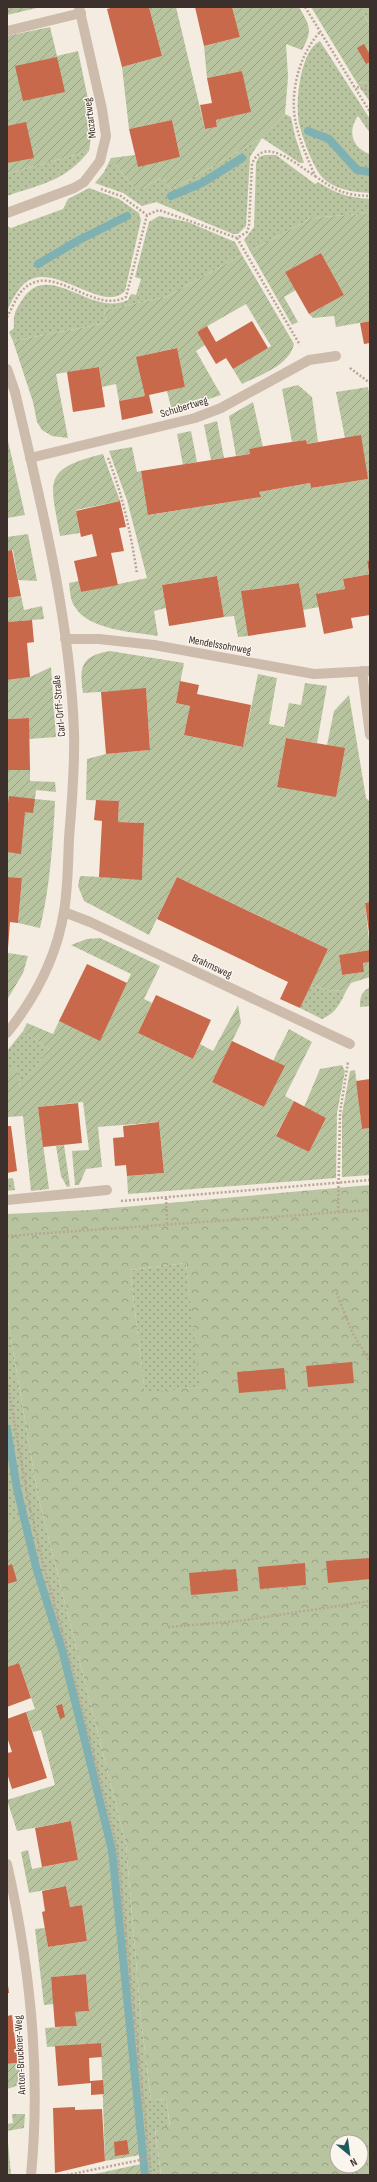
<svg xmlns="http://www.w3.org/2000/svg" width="377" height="2182" font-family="'Sofia Sans Condensed',sans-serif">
<defs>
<pattern id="grass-dots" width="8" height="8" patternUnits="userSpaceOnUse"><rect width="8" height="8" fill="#b8c4a0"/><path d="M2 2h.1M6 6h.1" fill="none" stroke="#97a083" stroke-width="1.8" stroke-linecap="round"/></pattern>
<pattern id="forest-crowns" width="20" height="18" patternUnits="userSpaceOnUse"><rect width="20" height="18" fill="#b8c4a0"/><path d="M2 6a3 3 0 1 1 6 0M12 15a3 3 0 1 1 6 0" fill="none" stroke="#97a083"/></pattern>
<pattern id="garden-furrows" width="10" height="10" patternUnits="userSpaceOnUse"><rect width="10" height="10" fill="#b8c4a0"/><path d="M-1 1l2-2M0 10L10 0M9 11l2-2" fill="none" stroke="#97a083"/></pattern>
</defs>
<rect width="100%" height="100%" fill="#f4ebe1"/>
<!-- grass -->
<path fill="url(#grass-dots)" d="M361,7H370V28Z
M320,41L370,119V133L358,116C347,131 352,148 370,154V193C354,192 334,190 322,177C313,167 302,137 299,123C295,104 300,50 320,41Z
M370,82V102L357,83Z
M285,114L291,117L295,136L304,163H300L262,138L250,157L246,226L238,234H233L156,202L142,206L123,193L95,183L104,172L111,158L137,192L162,177L171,190L262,138Z
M89,151C66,181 41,184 7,196V174Z
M265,155H276L315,184L318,182C337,194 347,197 370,199V213L312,218L250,251L244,240L254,227L256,163L259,157Z
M89,188L119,199L139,213L141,220L125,291C103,315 53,259 25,283C16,291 12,301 7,311V226L11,228L63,209L68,199Z
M159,216L188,222L235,242L242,255L166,297L104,310L106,323L13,341L9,332L14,328C13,315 15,311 22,300C49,258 90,318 128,300L131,294L136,295L141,279L135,277L149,222Z
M311,984L327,990L346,991C340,1004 336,1013 322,1019L300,1008Z
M370,987V1006L360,1007C360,997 361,992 370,987Z
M23,1031L49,1049L20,1088L16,1067L7,1076V1051Z
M13,1178L15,1190L7,1191V1179Z
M186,1263L201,1387L145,1394L130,1270Z
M7,1315L38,1496L126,1845L141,2019L151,2100L166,2099L170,2127L155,2129L161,2175H142L115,1867L95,1782L22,1519L7,1522Z
M7,2131L11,2175H7Z"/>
<!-- forest -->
<path fill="url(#forest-crowns)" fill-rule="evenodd" d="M370,1185V2175H161L155,2128L170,2126L166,2099L151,2100L141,2019L126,1845L38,1496L7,1315V1214L90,1210ZM186,1263L200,1387L145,1393L130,1270ZM337,2142H361V2166H337Z"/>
<!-- garden -->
<path fill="url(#garden-furrows)" d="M7,7H41L7,15Z
M149,7H176L205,129L217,127L216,120L250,112L242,71L207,78L204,46L240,37L232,7H299C310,26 313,30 302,50L286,44L288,77L285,114L262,138L171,190L162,177L137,192L111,158L135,155L138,166L180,157L172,120L129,129L122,67L162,56Z
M311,7H361L370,28V82L357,83Z
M50,27L57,56L78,51L93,123L89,151L7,174V36Z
M370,213V321L336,327L334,316L313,318L309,314L344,295L321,253L285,272L296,290L284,297L298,322L292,325L250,251L312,218Z
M242,255L294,344C289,366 260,375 242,384L233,369L271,346L246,304L197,332L205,345L196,351L221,395L172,411L167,391L185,387L176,348L137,357L145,396L119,401L116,384L102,387L99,367L56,374L68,438L52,436L42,430L37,422L33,402L13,341L106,323L104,310L166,297Z
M298,385L312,397L318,442L307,444L306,440L292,442L282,389Z
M368,387L370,398V560L367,561L369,574L343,579L345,589L317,594L319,607L303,610L299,583L242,591L248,636L238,637L234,616L224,617L217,576L162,585L166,608L154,611L158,636C134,632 88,630 75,607C70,600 70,591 69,583L79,581L81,592L147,578L127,500L109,451L132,447L137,472L141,471L149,515L260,497L259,492L310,483L311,488L368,479L345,438L336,392Z
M253,402L263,447L249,449L250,454L236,456L229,416Z
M217,421L224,458L211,460L204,425Z
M191,431L197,462L183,465L177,434Z
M8,441L25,515L7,518V442Z
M103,454L120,501L76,510L80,533L60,536C50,480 42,469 103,454Z
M28,534L37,581L18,580L13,550L7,551V537Z
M21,596L24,610L42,606L44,619L7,622V598Z
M110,651L184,663L176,703L190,706L184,735L243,747L258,674L277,678L269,724L284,727L289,703L301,705L305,683L327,686L317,743L286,738L277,787L327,745L334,711L349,695L366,798L370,802V902L365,903L370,950L339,955L342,975L364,972L363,963L370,962V977L351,983L346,991L327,990L311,984L328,949L177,877L149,935L84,901L78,886L80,876L142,879L144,823L118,822L119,801L86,800L87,759L106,754L150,750L146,689L83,693C79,667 81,656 110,651Z
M51,667L56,737L29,739V718L7,719V680L30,677Z
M7,770H30V781L55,782L56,792L36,790L35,799L55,801C53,843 50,887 40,928L18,923L22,878L7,877Z
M100,938L160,966L144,999L152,1003L138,1033L193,1059L200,1044L213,1051L238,1005L241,1023L212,1082L264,1107L284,1067L273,1061L289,1029L312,1042L285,1096L294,1101L276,1135L309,1152L326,1118L304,1107L320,1069L342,1065L345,1071L337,1113L336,1178L128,1194L127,1176L164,1173L159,1122L98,1127L102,1167L86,1169L79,1185H75L72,1151L89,1150L83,1102L38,1107L49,1189L31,1191L23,1116L7,1117V1076L16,1066L20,1087L49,1049L23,1031L27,1023L53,1034L59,1021L100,1040L131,974L71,945L87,939Z
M7,946L8,953L28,956L23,973L7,1000Z
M355,1070L362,1129L370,1128V1175L342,1177V1114L350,1071Z
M64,1145L70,1186L67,1187L61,1176L56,1146Z
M22,1518L95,1782L115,1867L140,2155L105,2161L101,2043L47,2047L45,2028L77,2026L75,2012L89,2011L86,1974L51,1977L54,2004L44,2005L35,1929L45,1928L48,1947L87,1941L82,1905L70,1907L66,1886L29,1893L21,1852L28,1850L32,1869L78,1860L71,1821L17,1831L7,1800L55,1785L41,1730L33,1732L26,1712L35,1709L19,1663L7,1667V1522Z
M23,2062L25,2083L7,2089V2064Z
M12,2114H25L24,2128L7,2131V2124L13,2123Z
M141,2164L142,2175H90Z"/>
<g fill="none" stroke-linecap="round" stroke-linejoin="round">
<!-- stream -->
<path stroke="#7fb0b2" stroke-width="8" d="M308,131L329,139L357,170L370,172
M171,196L202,183L242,158
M38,264L79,240L127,216
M7,1429L17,1489L36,1567L63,1653L112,1850L145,2175"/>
</g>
<!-- building -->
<path fill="#c8694b" d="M114,7H149L162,56L122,67L107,9Z
M195,7H232L240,37L204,46Z
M364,44L370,55V62L366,64L357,48Z
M57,57L65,92L23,101L15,66Z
M242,71L251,112L216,120L217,127L205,129L200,105L212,103L207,78Z
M172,120L180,157L138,167L129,129Z
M26,122L34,158L7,163V126Z
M321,253L344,295L309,314L285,272Z
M252,321L268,348L233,369L226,358L216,364L197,332L207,326L216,342Z
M370,321V343L364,344L360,323Z
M177,348L185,387L149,395L153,413L122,420L119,401L145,396L136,357Z
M99,367L105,407L73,412L67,372Z
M361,435L368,479L311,488L310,483L259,492L261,497L148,515L141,471L250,454L249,449L271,445L306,440L307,444Z
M120,501L126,527L119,528L124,551L111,553L118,585L81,592L74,561L97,556L92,534L81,537L76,511Z
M12,550L21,596L7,598V551Z
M370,560V573H369L367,561Z
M370,574V615L351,618L353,628L324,634L316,594L345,589L343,579Z
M217,576L224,617L169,626L162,585Z
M299,583L306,627L248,636L241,591Z
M32,620L34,642L27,643L30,677L7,680V622Z
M180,681L199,685L197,694L251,705L243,747L184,735L190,706L176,703Z
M146,688L150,750L106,754L101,692Z
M29,718L30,770H7V719Z
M286,738L345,748L336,797L277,787Z
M9,796L35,799L33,813L25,812L21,854L7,852V811Z
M96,800L119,801L118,822L144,823L142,880L99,877L102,821L94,820Z
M7,877L22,878L18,923L10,922L8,948Z
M177,877L328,949L300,1008L280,999L288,982L157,919Z
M370,902V933H369L365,903Z
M370,950V962L363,963L364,972L342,975L339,955Z
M87,964L127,983L100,1041L59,1021Z
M156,995L211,1020L193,1059L138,1033Z
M232,1041L285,1066L264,1107L212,1082Z
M370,1079V1128L362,1129L356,1081Z
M294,1101L326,1118L309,1152L276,1136Z
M78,1103L82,1143L43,1147L38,1107Z
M159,1122L164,1173L127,1176L126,1165L115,1166L113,1138L124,1137L123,1126Z
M7,1126H11L17,1171L7,1173Z
M352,1362L354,1383L308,1387L306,1366Z
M284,1368L286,1389L239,1393L237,1372Z
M370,1558V1579L328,1583L326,1561Z
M305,1563L306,1585L260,1589L258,1567Z
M12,1564L17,1581L7,1584V1566Z
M236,1569L238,1591L191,1595L189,1573Z
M19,1663L31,1698L7,1707V1667Z
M62,1704L65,1717L60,1719L56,1706Z
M26,1712L47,1778L12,1789L7,1773V1753L12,1752L7,1737V1719Z
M71,1821L78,1860L42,1867L35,1828Z
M66,1886L70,1907L82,1905L87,1941L48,1947L42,1912L45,1911L42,1891Z
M86,1974L89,2011L75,2012L77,2026L55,2027L51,1977Z
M7,1978L9,1993H7Z
M12,2015L16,2047L22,2046L23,2062L7,2064V2016Z
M101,2043L102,2057L89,2058L90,2081L103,2080L104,2094L91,2095V2083L58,2086L55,2046Z
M75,2107V2110L102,2109L105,2161L55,2173L53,2108Z
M127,2140L129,2154L115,2156L114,2142Z"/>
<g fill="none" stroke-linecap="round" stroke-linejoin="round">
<!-- path -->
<path stroke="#b9a596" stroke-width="2.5" stroke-dasharray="2 2" stroke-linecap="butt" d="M305,7L370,112
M353,86L370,91
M315,176C336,191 344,195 370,196
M101,189L121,196L147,215
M237,238L300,345
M7,317C11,310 15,300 20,293C50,256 92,316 126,297L147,215L159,210L237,238L247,232L249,226L252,164C264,134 298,166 315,176C308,159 300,142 296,124C289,93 299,55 320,32
M350,368L370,383
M108,458C123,496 131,534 137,574
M166,1198L167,1225
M121,1201L370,1180
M338,1212L340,1113L348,1062
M7,1236L370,1210
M335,1289L352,1332L370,1362
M7,1381L29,1504L44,1567L68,1652L117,1847L151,2175
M168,1627L239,1621L370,1601
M67,2175L150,2158"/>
<!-- minor -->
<path stroke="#cdbbac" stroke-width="10" d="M7,31L81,13
M7,213L74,188L84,182L100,161L106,136L102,109L79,7
M7,369L15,392C41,503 70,618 74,732C75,767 72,803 69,838C68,862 68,888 64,911C57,956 35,998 7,1033
M30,458L195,418L221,408L309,360L336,356
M65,639H99L154,645L314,674L370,671
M362,671L370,735
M64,912L90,922L350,1044
M7,1200L107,1190
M7,1864C30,1965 41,2072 31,2175"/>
</g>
<g text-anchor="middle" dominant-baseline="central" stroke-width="3" stroke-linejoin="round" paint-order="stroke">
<!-- street labels -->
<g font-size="11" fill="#3b302b" stroke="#fbf5ee">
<text transform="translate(90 118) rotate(-97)">Mozartweg</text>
<text transform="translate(184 407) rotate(-17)">Schubertweg</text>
<text transform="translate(220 645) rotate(10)">Mendelssohnweg</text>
<text transform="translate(59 706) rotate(-95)">Carl-Orff-Straße</text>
<text transform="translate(212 966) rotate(25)">Brahmsweg</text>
<text transform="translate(20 2055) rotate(-93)">Anton-Bruckner-Weg</text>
</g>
</g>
<!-- border -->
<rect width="377" height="2182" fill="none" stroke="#3b302b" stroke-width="16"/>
<!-- north arrow -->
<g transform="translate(349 2154) rotate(151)"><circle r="19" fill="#fbf5ee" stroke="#aea6a0"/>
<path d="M0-3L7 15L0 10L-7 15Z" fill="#1f5a5e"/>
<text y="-6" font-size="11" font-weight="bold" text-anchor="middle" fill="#3b302b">N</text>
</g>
</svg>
